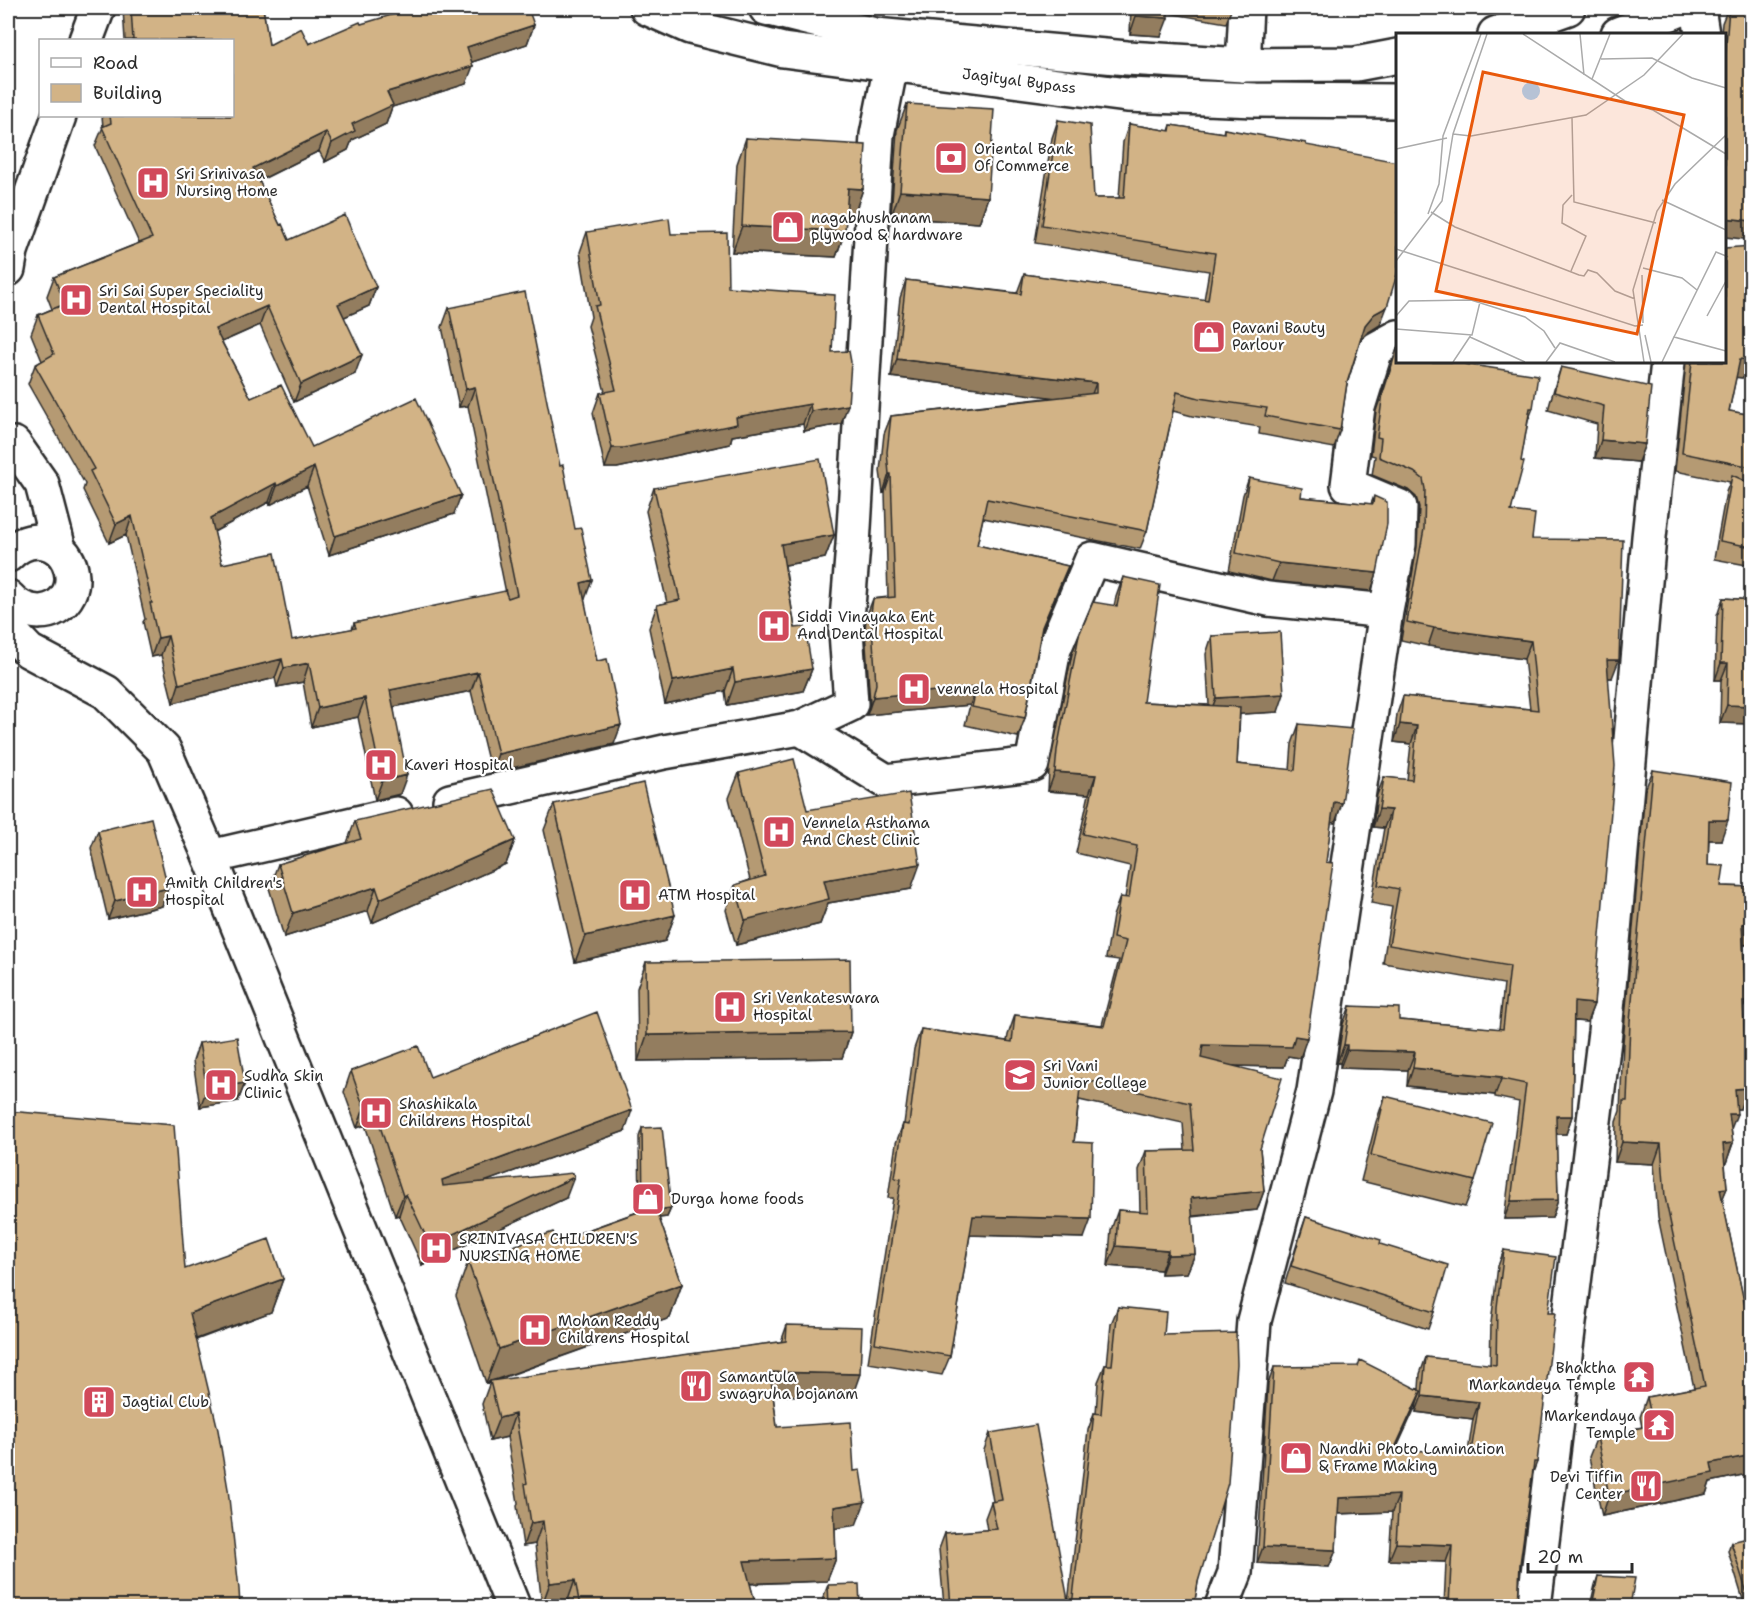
<svg xmlns="http://www.w3.org/2000/svg" width="1759" height="1614" font-family="'Shantell Sans',sans-serif">
<rect width="100%" height="100%" fill="#fff"/>
<filter id="ink" filterUnits="userSpaceOnUse"><feTurbulence type="fractalNoise" baseFrequency=".0167" numOctaves="2"/><feDisplacementMap in="SourceGraphic" scale="12" xChannelSelector="R" yChannelSelector="G"/><feConvolveMatrix kernelMatrix="1 2 1 2 8 2 1 2 1" color-interpolation-filters="sRGB"/></filter>
<g filter="url(#ink)">
<g fill="none" stroke-linecap="round" stroke-linejoin="round">
<!-- street casing -->
<g stroke="#2b2b2b" stroke-width="38">
<path id="street" d="M1698,8L1702,34
M1243,65L1246,8
M8,555C18,545 30,539 44,542C66,546 78,573 69,593C56,619 24,616 8,597
M800,728L886,781L1032,764L1054,649L1092,559L1268,599L1386,611
M450,801L664,752L800,728L851,704L846,631L853,545L877,135L891,65L877,39
M210,857L396,814
M1222,1606L1235,1573L1254,1321L1314,1091L1386,611L1399,544L1400,507L1348,485L1358,407L1376,349L1398,337
M1534,1606L1605,1032L1649,537L1668,362"/>
</g>
<!-- secondary casing -->
<g stroke="#2b2b2b" stroke-width="38">
<path id="secondary" d="M86,40L98,8
M8,269L11,251L59,116
M8,445L14,444L42,484L59,549
M8,629L29,651L106,692L164,750L210,857L513,1606"/>
</g>
<!-- primary casing -->
<g stroke="#2b2b2b" stroke-width="38">
<g id="primary">
<path id="s1" d="M647,8L690,27L783,50L1127,95L1256,100L1398,101"/>
<path d="M766,8L875,35L1127,58L1243,65L1356,64L1398,56"/>
<path d="M1495,34L1568,8"/>
<path d="M1618,34L1684,8"/>
</g>
</g>
<!-- street -->
<use href="#street" stroke="#fff" stroke-width="33"/>
<!-- secondary -->
<use href="#secondary" stroke="#fff" stroke-width="33"/>
<!-- primary -->
<use href="#primary" stroke="#fff" stroke-width="33"/>
</g>
<!-- wall -->
<path fill="#b59a73" stroke="#2b2b2b" stroke-width="1.5" fill-rule="evenodd" d="M124,8H263L269,45L309,44L361,24L534,25L527,44L472,62L466,84L392,107L386,124L352,140L348,150L325,162L319,151L259,181L280,225L289,240L376,287L369,306L344,317L355,374L294,402L260,325L222,342L251,398L312,447L454,514L329,555L307,486L270,505L269,502L214,532L222,564L292,640L352,629L354,623L506,593L468,406L459,407L442,327L449,308L585,599L584,600L614,744L491,773L471,691L394,707L400,794L375,800L358,717L311,727L303,682L277,687L275,678L173,703L161,655L151,657L143,622L145,619L126,535L109,543L83,490L85,484L28,384L35,365L42,361L31,334L38,315L52,309L47,296L54,277L139,243L95,146L103,127L102,116H232V40H125L123,9Z
M1131,8H1232L1226,23L1168,13L1161,36L1130,34Z
M1728,8H1752L1725,237V34H1721L1722,23Z
M907,104L988,197L979,223L891,217L897,130Z
M1058,120L1094,198H1119L1123,142L1129,124L1169,131L1171,125L1223,133L1224,129L1306,145L1380,325L1367,333L1360,342L1347,383L1340,430L1334,448L1259,434L1260,427L1192,416L1173,411L1147,531L1140,549L983,518L977,545L1068,566L1042,631L1025,718L1018,737L965,725L970,705L867,715L870,703L865,631L866,617L873,599L888,597L885,492L883,493L880,471L884,434L891,416L1055,397L891,377L900,298L906,280L1017,293L1024,274L1204,300L1209,271L1035,243L1052,138Z
M746,138L863,189L854,215H846L845,231L836,257L732,252L737,164Z
M587,232L671,234L728,287L832,352L841,424L804,431L803,424L732,436L730,444L617,468H605L593,413L600,393L605,392L588,326L591,317L580,252Z
M1752,246V379L1736,377L1729,411L1752,415V476L1749,482L1752,484V566L1714,559L1726,492L1730,482L1675,471L1686,362H1725Z
M1398,346L1465,364L1533,408L1528,421L1511,511L1532,539L1612,678H1608L1594,1004L1587,1022L1574,1021L1572,1116L1566,1134H1556L1558,1200L1552,1218L1504,1219L1519,1102L1495,1097V1095L1407,1086L1408,1070L1340,1068V1063H1337L1343,1024L1350,1006L1399,1020L1499,1029L1504,984L1383,963L1392,907L1371,903L1384,828L1373,827L1377,795L1384,777L1407,780L1411,744L1394,742L1397,714L1403,696L1530,709L1524,659L1428,646L1401,640L1417,547L1419,507L1416,497L1408,490L1372,475L1375,456L1371,455L1376,411Z
M1561,367L1645,444L1638,462L1595,458L1597,424L1548,410L1555,385Z
M1249,478L1301,497L1371,504L1374,496L1377,573L1371,591L1272,581L1229,571L1243,495Z
M654,488L834,535L825,558L785,565L795,628L812,669L803,691L727,705L725,691L665,704L649,628L657,605L667,603L646,511Z
M1123,577L1143,702L1209,705L1206,654L1212,636L1278,712L1240,714L1237,764L1290,770L1292,744L1299,724L1342,803L1335,823L1331,822L1300,1058L1288,1056L1284,1067L1232,1066L1260,1149L1264,1191L1257,1210L1192,1217L1195,1254L1187,1273L1161,1274V1270L1108,1266L1111,1230L1118,1210L1140,1212L1139,1170L1146,1151L1185,1150L1183,1123L1079,1100L1074,1142L1084,1238L970,1235L950,1356L942,1375L868,1363L893,1198H888L896,1143L903,1124H904L914,1049L921,1029L1007,1041L1008,1035L1015,1015L1102,1025L1119,960L1106,958L1113,916L1120,897L1125,898L1130,866L1076,853L1089,794L1048,791L1049,769L1072,654L1079,635L1114,606L1116,597Z
M1723,598L1752,600V724L1720,723L1721,680H1715L1717,616Z
M1653,770L1721,840H1709L1708,865L1721,886L1752,887V945H1743L1746,1002L1743,1009L1747,1088L1740,1109H1736L1731,1128L1733,1143L1726,1163H1725L1727,1188L1722,1199L1752,1339V1473L1710,1482L1706,1494L1602,1516L1589,1457L1597,1437L1642,1427L1640,1417L1647,1397L1694,1388L1658,1217L1654,1164L1615,1162L1616,1122L1620,1111L1623,1042L1645,790Z
M739,773L807,810L911,889L828,903L820,924L736,945L726,910L735,885L750,880L729,798Z
M554,804L675,915L665,941L575,962L544,830Z
M355,821L515,840L506,864L372,923L368,911L284,937L269,888L278,864L347,843Z
M98,831L168,888L162,906L108,919L91,848Z
M646,962L851,1032L842,1058L638,1061L637,988Z
M199,1043L245,1083L238,1101L200,1107L193,1061Z
M351,1071L430,1077L625,1131L484,1182L566,1198L422,1265L399,1215L395,1216L365,1125L357,1128L344,1092Z
M1385,1096L1475,1181L1465,1207L1361,1181L1376,1122Z
M8,1111L185,1269L283,1279L271,1312L196,1340L240,1606H8Z
M642,1128L671,1208L667,1217L659,1218L682,1284L670,1318L494,1381L781,1342L787,1325L852,1397L773,1395L777,1427L856,1525L835,1528L836,1558L827,1581L750,1584L756,1606H568L567,1603L542,1605L535,1544L523,1546L517,1506L518,1503L507,1437L490,1441L482,1404L490,1382L486,1383L456,1296L468,1262L557,1241L640,1211L639,1137Z
M1306,1217L1380,1244L1434,1312L1428,1329L1285,1283L1300,1234Z
M1504,1250L1548,1313L1537,1462L1532,1475L1520,1564L1518,1606H1444L1446,1562L1389,1560L1392,1512L1338,1514L1336,1550L1329,1567L1257,1563L1268,1384L1274,1367L1419,1389L1420,1374L1426,1357L1490,1365L1491,1323L1498,1266ZM1417,1402L1416,1412L1473,1419L1468,1452L1395,1450Z
M1118,1307L1164,1335L1198,1582L1194,1606H944L939,1549L945,1533L987,1530L985,1518L991,1502L993,1501L984,1450L990,1433L1068,1603L1088,1430L1094,1413L1096,1414L1098,1382L1105,1365H1107L1111,1324Z
M1731,1542L1752,1606H1745L1728,1551Z
M1598,1576L1630,1606H1590L1595,1585Z
M828,1585L860,1606H822L821,1603Z"/>
<!-- shaded-wall -->
<path fill="#937d5e" stroke="#2b2b2b" stroke-width="1.5" d="M974,8H1078L1076,12L973,10Z
M1136,16L1168,18L1161,36L1130,34Z
M534,25L527,44L460,66L467,47Z
M473,66L466,84L392,107L386,124L352,140L348,150L325,162L332,143L387,92Z
M326,132L319,151L246,187L253,168Z
M848,188L863,189L854,215L838,214Z
M900,191L988,197L979,223L891,217Z
M1725,218L1752,221V240L1725,237Z
M742,226L845,231L836,257L732,252Z
M376,287L369,306L331,323L338,304Z
M267,306L260,325L208,348L215,329Z
M1387,307L1380,325L1367,333L1358,343L1365,325L1374,314Z
M362,355L355,374L294,402L301,384Z
M897,359L1096,383L1089,402L891,377Z
M1740,359L1752,360V379L1733,377Z
M475,387L468,406L459,407L466,389Z
M810,404L803,424L732,436L730,444L617,468H605L612,448L736,417Z
M848,405L841,424L804,431L811,411Z
M1601,440L1645,444L1638,462L1595,458Z
M314,467L307,486L270,505L277,486Z
M889,474H891L885,492L883,493Z
M276,483L269,502L204,537L211,518Z
M461,495L454,514L329,555L335,536Z
M132,516L126,535L109,543L116,524Z
M834,535L825,558L773,567L781,544Z
M1279,563L1377,573L1371,591L1272,581Z
M1068,566L1061,584L1036,645L1042,627Z
M592,580L585,599L574,602L581,583Z
M1434,628L1531,641L1524,659L1428,646Z
M168,636L161,655L151,657L158,638Z
M282,659L275,678L173,703L179,684Z
M1607,660H1619L1612,678H1600Z
M309,663L303,682L277,687L284,668Z
M1721,663H1728L1721,680H1715Z
M733,669L725,691L665,704L673,681Z
M812,669L803,691L727,705L735,682Z
M478,672L471,691L383,709L390,690Z
M977,687L970,705L867,715L873,697Z
M1284,694L1278,712L1209,716L1216,698Z
M365,698L358,717L311,727L318,708Z
M1727,705L1752,706V724L1720,723Z
M1400,724L1417,726L1411,744L1394,742Z
M621,725L614,744L491,773L498,754Z
M1055,772L1096,775L1089,794L1048,791Z
M407,775L400,794L375,800L382,781Z
M1334,802L1342,803L1335,823L1326,822Z
M1379,809L1391,810L1384,828L1373,827Z
M1709,820H1728L1721,840H1702Z
M515,840L506,864L372,923L380,899Z
M920,864L911,889L828,903L820,924L736,945L745,920L824,880Z
M376,887L368,911L284,937L293,913Z
M168,888L162,906L108,919L115,901Z
M675,915L665,941L575,962L585,936Z
M1742,924H1752V945L1734,944Z
M1574,1002L1594,1004L1587,1022L1567,1020Z
M851,1032L842,1058L638,1061L647,1035Z
M1295,1036L1307,1038L1300,1058L1288,1056L1284,1067L1195,1065L1203,1045Z
M1344,1045H1347L1340,1063H1337Z
M1347,1050L1415,1052L1408,1070L1340,1068Z
M1413,1068L1502,1077L1495,1095L1407,1086Z
M245,1083L238,1101L200,1107L207,1089Z
M1747,1088L1740,1109H1728L1735,1089Z
M373,1105L365,1125L357,1128L364,1108Z
M632,1110L625,1131L434,1200L442,1180Z
M1729,1114H1737L1729,1134Z
M1556,1116H1572L1566,1134H1549Z
M1622,1142L1661,1144L1654,1164L1615,1162Z
M1733,1143L1726,1163L1716,1164L1723,1144Z
M574,1177L566,1198L422,1265L430,1245Z
M1727,1188L1719,1208L1720,1189Z
M1264,1191L1257,1210L1184,1217L1191,1198Z
M406,1194L399,1215L395,1216L403,1196Z
M1558,1200L1552,1218L1504,1219L1511,1201Z
M671,1208L667,1217L640,1220L643,1211Z
M973,1216L1091,1219L1084,1238L966,1235Z
M1116,1246L1168,1250L1161,1270L1108,1266Z
M1195,1254L1187,1273L1161,1274L1168,1255Z
M283,1279L271,1312L177,1346L190,1313Z
M682,1284L670,1318L486,1383L499,1349Z
M770,1372L860,1374L852,1397L762,1395Z
M1421,1391L1415,1408L1388,1467L1394,1450Z
M1422,1396L1479,1402L1473,1419L1416,1412Z
M515,1414L507,1437L490,1441L499,1418Z
M1752,1455V1473L1710,1482L1706,1494L1602,1516L1609,1495L1711,1463Z
M1399,1495L1392,1512L1333,1514L1339,1498Z
M865,1502L856,1525L826,1530L834,1507Z
M543,1521L535,1544L523,1546L531,1523Z
M1396,1543L1452,1545L1446,1562L1389,1560Z
M1263,1547L1336,1550L1329,1567L1257,1563Z
M836,1558L827,1581L736,1584L744,1561Z
M575,1580L567,1603L542,1605L550,1583Z"/>
<!-- building -->
<path fill="#d2b386" stroke="#2b2b2b" stroke-width="1.5" d="M131,8H263L269,45L301,28L309,44L360,22L361,24L415,8H528L534,25L467,47L473,66L387,92L393,105L352,124L355,131L332,143L326,132L253,168L280,225L282,224L289,240L345,215L376,287L338,304L362,355L301,384L267,306L215,329L251,398L281,385L312,447L416,398L461,495L335,536L314,467L277,486L276,483L211,518L222,564L275,553L292,640L356,628L354,623L505,591L508,598L517,595L475,387L466,389L449,308L525,292L560,466L563,465L575,529L581,528L592,580L581,583L597,661L607,659L621,725L498,754L478,672L390,690L407,775L382,781L365,698L318,708L309,663L284,668L282,659L179,684L168,636L158,638L150,603H152L132,516L116,524L90,471L94,469L35,365L54,354L38,315L65,304L54,277L152,238L102,127L111,123L110,116H232V40H133Z
M1137,8H1168V18L1136,16Z
M1729,8H1752V221L1725,218V58Z
M907,104L994,109L988,197L900,191Z
M1058,120L1090,125L1094,198H1124L1129,124L1170,131L1171,125L1224,133V129L1306,143V145L1398,162V271L1387,307L1374,314L1365,325L1347,383L1340,430L1265,416L1267,408L1199,398L1177,392L1147,531L987,499L977,545L1068,566L1042,627L1025,718L972,707L977,687L873,697L876,684L871,613L873,599L895,597L891,474H889L887,452L891,416L1096,393V383L897,359L906,280L1021,294L1024,274L1208,300L1215,253L1042,225Z
M746,138L866,145L863,189L848,188L845,231L742,226Z
M669,218L671,234L727,233L728,287L835,295L832,352L849,351L851,362L848,405L811,411L810,404L736,417L737,424L624,448H612L600,393L616,390L595,306L600,305L587,232Z
M1752,246V360L1740,359L1729,411L1752,415V467L1682,453L1692,362H1725V248Z
M1398,346V362H1465V364L1538,375L1533,408H1530L1521,461L1524,462L1511,511L1535,514L1532,539L1623,540L1619,660H1607L1615,766L1594,1004L1574,1002L1572,1116H1556L1558,1200L1511,1201L1526,1084L1502,1079V1077L1413,1068L1415,1052L1347,1050V1045H1344L1350,1006L1399,1008V1020L1503,1029L1510,966L1389,945L1399,889L1378,885L1391,810L1379,809L1384,777L1412,780L1417,726L1400,724L1403,696L1538,710L1531,641L1434,628L1407,622L1424,529L1425,489L1423,479L1414,472L1379,457L1381,438L1377,437L1383,393Z
M1561,367L1651,387L1645,444L1601,440L1604,406L1554,392Z
M820,459L834,535L781,544L795,628L805,627L812,669L735,682L733,669L673,681L657,605L680,600L654,488Z
M1732,475L1752,484V547L1720,541Z
M1249,478L1302,488L1301,497L1373,504L1374,496L1387,502V524L1377,573L1279,563L1236,553Z
M1123,577L1160,585L1143,702L1240,707L1237,764L1295,770L1299,724L1353,729L1342,803L1334,802L1326,862L1333,863L1307,1038L1295,1036L1292,1047L1203,1045L1201,1058L1282,1078L1260,1149L1264,1191L1191,1198L1195,1254L1168,1255V1250L1116,1246L1118,1210L1148,1212L1146,1151L1194,1150L1190,1103L1081,1079L1074,1142L1093,1143L1091,1219L973,1216L950,1356L875,1343L901,1179L895,1178L903,1124L909,1125L921,1029L1012,1042L1015,1015L1104,1026L1126,941L1113,938L1120,897L1129,898L1137,846L1083,834L1096,775L1055,772L1057,750L1079,635L1093,602L1117,606Z
M1723,598L1752,600V706L1727,705L1728,663H1721Z
M1280,632L1284,694L1216,698L1212,636Z
M794,759L807,810L909,793L920,864L824,880L829,899L745,920L735,885L765,876L739,773Z
M1653,770L1732,782L1728,820H1709L1708,865L1724,866L1721,886L1752,887V924H1742L1746,1002H1743L1747,1088L1735,1089L1737,1114H1729L1733,1143L1723,1144L1727,1188L1720,1189L1752,1339V1455L1711,1463L1713,1473L1609,1495L1597,1437L1653,1425L1647,1397L1705,1386L1665,1197L1661,1144L1622,1142L1623,1101H1627L1630,1022Z
M643,783L675,915L585,936L554,804Z
M493,789L515,840L380,899L376,887L293,913L278,864L361,839L355,821Z
M151,818L168,888L115,901L98,831Z
M850,959L851,1032L647,1035L646,962Z
M597,1012L632,1110L442,1180L443,1186L573,1173L574,1177L430,1245L406,1194L403,1196L373,1105L364,1108L351,1071L418,1046L430,1077Z
M237,1037L245,1083L207,1089L199,1043Z
M1385,1096L1492,1123L1475,1181L1371,1155Z
M8,1111L174,1125L185,1269L269,1239L283,1279L190,1313L218,1430L228,1489L239,1589L240,1606H37L8,1601Z
M662,1127L671,1208L656,1210L655,1206L643,1210L642,1128Z
M655,1206L682,1284L499,1349L468,1262L553,1232L557,1241Z
M1306,1217L1381,1240L1380,1244L1448,1265L1434,1312L1291,1266Z
M1504,1250L1556,1257L1548,1313H1555L1537,1462H1534L1520,1564L1518,1606H1449L1452,1545L1396,1543L1399,1495L1339,1498L1336,1550L1263,1547L1274,1367L1358,1366L1360,1360L1421,1391L1394,1450L1471,1452L1479,1402L1422,1396L1426,1357L1496,1365L1497,1307Z
M1118,1307L1166,1312L1164,1335L1236,1333L1237,1364L1228,1483L1198,1582L1194,1606H1072L1094,1413L1101,1414L1105,1365H1112Z
M787,1325L862,1327L860,1374L770,1372L777,1427L851,1422L854,1471L860,1470L865,1502L834,1507L836,1558L744,1561L756,1606H580L575,1580L550,1583L543,1521L531,1523L525,1484L527,1483L515,1414L499,1418L490,1381L786,1341Z
M1036,1425L1069,1606H951L945,1533L997,1529L991,1502L1002,1500L990,1433Z
M1752,1537V1606H1751L1731,1542Z
M1598,1576L1635,1578L1630,1606H1592Z
M859,1584L860,1606H829L828,1585Z"/>
</g>
<!-- icons -->
<defs>
<g id="bank-square" transform="scale(1.725)"><rect x="-9" y="-9" width="18" height="18" rx="4" fill="#d1495b" stroke="#fff"/><path d="M-6-4H6V4H-6ZM0-2.3a2.3 2.3 0 1 0 0 4.6a2.3 2.3 0 1 0 0-4.6Z" fill="#fff"/></g>
<g id="hospital-square" transform="scale(1.725)"><rect x="-9" y="-9" width="18" height="18" rx="4" fill="#d1495b" stroke="#fff"/><path d="M-5-5h3v3.5h4V-5h3V5h-3V1.5h-4V5h-3Z" fill="#fff"/></g>
<g id="shop-square" transform="scale(1.725)"><rect x="-9" y="-9" width="18" height="18" rx="4" fill="#d1495b" stroke="#fff"/><path d="M-5-2.5h2.3a2.7 3.5 0 0 1 5.4 0H5L5.5 6h-11ZM-1.5-2.5h3a1.5 2.3 0 0 0-3 0Z" fill="#fff"/></g>
<g id="university-square" transform="scale(1.725)"><rect x="-9" y="-9" width="18" height="18" rx="4" fill="#d1495b" stroke="#fff"/><path d="M0-5L7-2L0 1L-7-2ZM-4 1L0 2.5L4 1V4Q0 6-4 4Z" fill="#fff"/></g>
<g id="temple-square" transform="scale(1.725)"><rect x="-9" y="-9" width="18" height="18" rx="4" fill="#d1495b" stroke="#fff"/><path d="M0-6L5-2H3V0L6.5 2.5H4V6H1.5V3h-3V6H-4V2.5H-6.5L-3 0V-2H-5Z" fill="#fff"/></g>
<g id="restaurant-square" transform="scale(1.725)"><rect x="-9" y="-9" width="18" height="18" rx="4" fill="#d1495b" stroke="#fff"/><path d="M-5-6h1v4h1v-4h1v4h1v-4h1v5L-1.5 .5V6h-2V.5L-5-1ZM5-6V6H3V1.5H1.5Q1.5-4 5-6Z" fill="#fff"/></g>
<g id="building-square" transform="scale(1.725)"><rect x="-9" y="-9" width="18" height="18" rx="4" fill="#d1495b" stroke="#fff"/><path d="M-4-6H4V6H1V3H-1V6H-4ZM-2.5-4.3h1.7v1.8h-1.7ZM.8-4.3h1.7v1.8H.8ZM-2.5-1h1.7V.8h-1.7ZM.8-1h1.7V.8H.8Z" fill="#fff"/></g>
</defs>
<g fill-rule="evenodd">
<use href="#bank-square" x="951" y="158"/>
<use href="#hospital-square" x="153" y="183"/>
<use href="#shop-square" x="788" y="227"/>
<use href="#hospital-square" x="76" y="300"/>
<use href="#shop-square" x="1209" y="337"/>
<use href="#hospital-square" x="774" y="626"/>
<use href="#hospital-square" x="914" y="689"/>
<use href="#hospital-square" x="381" y="765"/>
<use href="#hospital-square" x="779" y="832"/>
<use href="#hospital-square" x="142" y="892"/>
<use href="#hospital-square" x="635" y="895"/>
<use href="#hospital-square" x="730" y="1007"/>
<use href="#university-square" x="1020" y="1075"/>
<use href="#hospital-square" x="221" y="1085"/>
<use href="#hospital-square" x="376" y="1113"/>
<use href="#shop-square" x="648" y="1199"/>
<use href="#hospital-square" x="436" y="1248"/>
<use href="#hospital-square" x="535" y="1330"/>
<use href="#temple-square" x="1639" y="1377"/>
<use href="#restaurant-square" x="696" y="1386"/>
<use href="#building-square" x="99" y="1402"/>
<use href="#temple-square" x="1659" y="1425"/>
<use href="#shop-square" x="1296" y="1458"/>
<use href="#restaurant-square" x="1646" y="1486"/>
</g>
<g text-anchor="middle" dominant-baseline="central" stroke-width="4.5" stroke-linejoin="round" paint-order="stroke">
<!-- street labels -->
<g font-size="15" fill="#2b2b2b" stroke="#fff">
<text stroke="none"><textPath href="#s1" startOffset="381">Jagityal Bypass</textPath></text>
</g>
<!-- poi labels -->
<g font-size="15" fill="#2b2b2b" stroke="#fff" text-anchor="start">
<text x="974" y="149">Oriental Bank<tspan x="974" dy="17">Of Commerce</tspan></text>
<text x="176" y="174">Sri Srinivasa<tspan x="176" dy="17">Nursing Home</tspan></text>
<text x="811" y="218">nagabhushanam<tspan x="811" dy="17">plywood &amp; hardware</tspan></text>
<text x="99" y="291">Sri Sai Super Speciality<tspan x="99" dy="17">Dental Hospital</tspan></text>
<text x="1232" y="328">Pavani Bauty<tspan x="1232" dy="17">Parlour</tspan></text>
<text x="797" y="617">Siddi Vinayaka Ent<tspan x="797" dy="17">And Dental Hospital</tspan></text>
<text x="937" y="689">vennela Hospital</text>
<text x="404" y="765">Kaveri Hospital</text>
<text x="802" y="823">Vennela Asthama<tspan x="802" dy="17">And Chest Clinic</tspan></text>
<text x="165" y="883">Amith Children's<tspan x="165" dy="17">Hospital</tspan></text>
<text x="658" y="895">ATM Hospital</text>
<text x="753" y="998">Sri Venkateswara<tspan x="753" dy="17">Hospital</tspan></text>
<text x="1043" y="1066">Sri Vani<tspan x="1043" dy="17">Junior College</tspan></text>
<text x="244" y="1076">Sudha Skin<tspan x="244" dy="17">Clinic</tspan></text>
<text x="399" y="1104">Shashikala<tspan x="399" dy="17">Childrens Hospital</tspan></text>
<text x="671" y="1199">Durga home foods</text>
<text x="459" y="1239">SRINIVASA CHILDREN'S<tspan x="459" dy="17">NURSING HOME</tspan></text>
<text x="558" y="1321">Mohan Reddy<tspan x="558" dy="17">Childrens Hospital</tspan></text>
<text x="1616" y="1368" text-anchor="end">Bhaktha<tspan x="1616" dy="17">Markandeya Temple</tspan></text>
<text x="719" y="1377">Samantula<tspan x="719" dy="17">swagruha bojanam</tspan></text>
<text x="122" y="1402">Jagtial Club</text>
<text x="1636" y="1416" text-anchor="end">Markendaya<tspan x="1636" dy="17">Temple</tspan></text>
<text x="1319" y="1449">Nandhi Photo Lamination<tspan x="1319" dy="17">&amp; Frame Making</tspan></text>
<text x="1623" y="1477" text-anchor="end">Devi Tiffin<tspan x="1623" dy="17">Center</tspan></text>
</g>
</g>
<!-- overview -->
<g transform="translate(1396 33)">
<rect width="330" height="330" fill="#fff"/>
<path d="M126 58a9 9 0 1 1 18 0a9 9 0 1 1-18 0Z" fill="#add5f8"/>
<path fill="none" stroke="#aaa" stroke-width="1.5" d="M127,1L229,68L257,77L330,121M184,1L188,42M205,26L256,25L296,45L330,55M196,46L214,1M176,85L178,169L260,190M57,101L75,103L190,82L248,42L287,1M0,116L51,105M266,167L330,197M35,179L59,194L183,242L188,243L192,237L201,240L219,258L239,266M32,181L43,151L47,103L85,1M0,216L239,293L247,292M0,228L46,168L57,101L91,1M247,235L286,245L301,257M175,238L190,203L166,190L167,172L176,162M246,242L247,290M0,283L13,268L75,267L129,284L148,298L159,315M311,283L330,248M0,296L76,302L84,269M249,302L255,329M74,304L129,329M278,304L320,219L330,223M57,329L75,302M150,329L164,310L219,329M248,329L237,257L261,178L279,151L330,102M266,329L278,304L330,318"/>
<path fill="#e8590c" fill-opacity="0.15" stroke="#e8590c" stroke-width="3" d="M87,39L288,82L241,301L40,258Z"/>
<rect width="330" height="330" fill="none" stroke="#2b2b2b" stroke-width="3"/>
</g>
<!-- margin -->
<rect width="1759" height="1614" fill="none" stroke="#fff" stroke-width="30"/>
<rect x="15" y="15" width="1729" height="1584" fill="none" stroke="#2b2b2b" stroke-width="2" filter="url(#ink)"/>
<!-- legend -->
<rect x="39" y="39" width="195" height="78" fill="#ffffff" stroke="#aaaaaa" stroke-width="1.5"/>
<rect x="51" y="58" width="30" height="9" fill="#ffffff" stroke="#aaaaaa" stroke-width="1.5"/>
<text x="93" y="69" font-size="18" fill="#2b2b2b">Road</text>
<rect x="51" y="84" width="30" height="18" fill="#d2b386" stroke="#aaaaaa" stroke-width="1.5"/>
<text x="93" y="99" font-size="18" fill="#2b2b2b">Building</text>
<!-- scale -->
<path d="M1528 1563v9h104v-9" fill="none" stroke="#2b2b2b" stroke-width="3"/>
<text x="1537" y="1563" font-size="18" fill="#2b2b2b" stroke="#ffffff" stroke-width="4.5" paint-order="stroke">20 m</text>
</svg>
